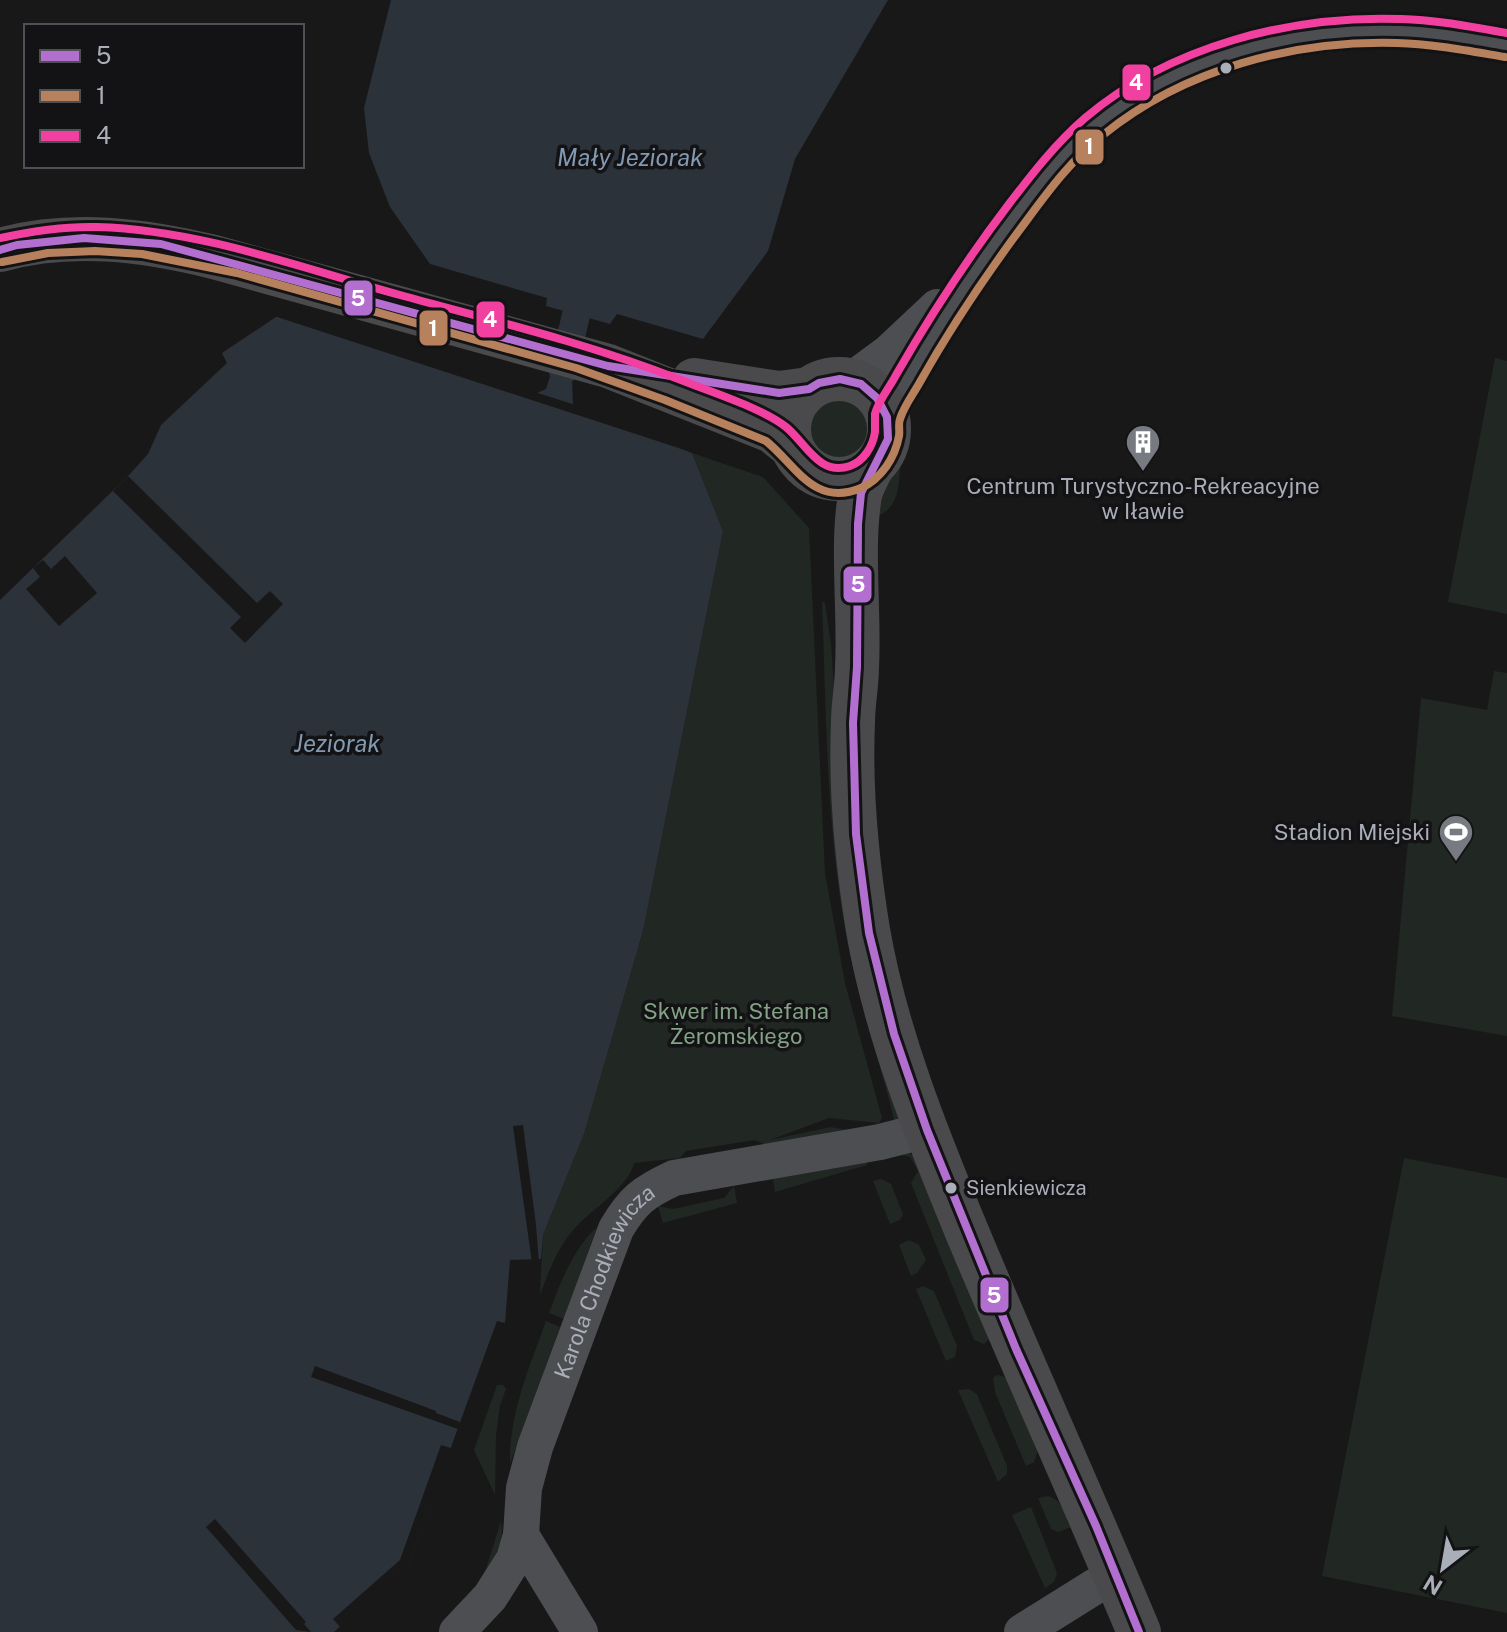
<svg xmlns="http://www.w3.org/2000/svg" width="1507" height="1632" font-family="'Public Sans',sans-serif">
<rect width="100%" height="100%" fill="#181818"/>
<!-- green -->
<path fill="#212722" d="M1495,358L1507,361V614L1448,602Z
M806 430a33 33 0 1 1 66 0a33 33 0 1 1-66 0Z
M901,451C898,477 904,507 875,517L874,492L896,463Z
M692,453L763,477L809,528L825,873L845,983L882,1118L879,1123L829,1118L770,1140L831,1127L848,1130L777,1150L755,1140L686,1151L680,1158L634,1163C628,1188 592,1209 575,1228C557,1248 549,1271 540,1295L543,1235L584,1134L643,931L723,531Z
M822,601L825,603L831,644L837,732L899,1117L895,1123C878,1054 854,987 843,917C826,813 826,706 822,601Z
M1494,671L1507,673V1036L1392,1016L1421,698L1487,710Z
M906,1151L920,1160L990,1338L984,1344L974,1340L911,1183L918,1171L910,1157L902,1155Z
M1404,1158L1507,1178V1613L1322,1576Z
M866,1162L867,1165L775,1192L773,1179Z
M881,1179L891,1184L903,1214L900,1220L890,1224L873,1181Z
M734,1186L737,1203L663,1223L658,1206L673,1209L724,1198Z
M597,1227L564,1319L549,1313C561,1281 572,1251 597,1227Z
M909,1240L919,1245L926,1260L917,1273L911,1276L899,1245Z
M923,1286L934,1291L957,1346L955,1357L946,1361L916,1289Z
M546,1321L560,1327L510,1464C509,1414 529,1368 546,1321Z
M997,1375L1009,1378L1038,1450L1034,1462L1026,1466L995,1392L993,1378Z
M497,1385H503L506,1389L500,1406L496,1435L495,1495L474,1450Z
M969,1389L977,1394L1007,1466V1474L998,1482L958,1390Z
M1048,1496C1061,1500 1065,1510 1067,1522L1071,1527L1058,1532L1051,1529L1038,1498Z
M1031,1507L1057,1573L1054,1582L1045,1588L1012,1515Z
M501,1521C505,1543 496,1554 485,1572Z"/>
<!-- water -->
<path fill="#2c323a" d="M391,0H888L795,159L768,251L703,339L617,314L610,324L546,306L547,298L430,264L390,207L369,153L364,108Z
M279,315L530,396L546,389L551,373L572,379L573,405L692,453L723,531L643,931L584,1134L543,1235L541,1259L510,1260L505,1323L497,1321L408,1565L334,1632H0V600L128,476L148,454L161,425L227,363L222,353Z"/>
<!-- pier -->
<path fill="#181818" d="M277,311L582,407L693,449L697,454L271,315Z
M128,476L257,603L270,591L283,604L245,643L230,628L241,617L113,491Z
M65,556L97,593L59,626L26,589L40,577L33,568L43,560L51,569Z
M523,1125L536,1225L539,1263H532L513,1126Z
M315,1366L436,1411V1413L460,1422L458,1429L311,1377Z
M441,1445L451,1448L408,1565L340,1627L333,1619L400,1560Z
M215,1519L306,1622L304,1624L311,1632L296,1630L206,1527Z"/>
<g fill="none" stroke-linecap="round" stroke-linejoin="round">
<!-- canal -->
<path stroke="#2c323a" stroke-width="28" d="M563,371L576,315"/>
<!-- minor -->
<g stroke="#4d4e51" stroke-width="36">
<path d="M850,381L888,353L937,307"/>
<path d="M887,417C925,346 967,277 1017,213C1040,182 1064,153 1093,127C1170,60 1281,33 1381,31C1423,30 1466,38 1507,45"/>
<path d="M521,1535L580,1632"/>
<path id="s1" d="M457,1632L490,1597L514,1559L521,1535L524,1488L535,1447L616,1229C633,1200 644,1192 674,1178L880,1142L927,1130"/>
<path d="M1022,1632L1094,1587L1116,1577"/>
</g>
<!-- major -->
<path stroke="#4a4a4d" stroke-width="44" d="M0,250C71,230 144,240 214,257L608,366L772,431L792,447
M789 429a50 50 0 1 1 100 0a50 50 0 1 1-100 0Z
M694,380L779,393L809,389
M872,467C868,476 862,486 860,495C851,547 860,614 857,667C857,685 853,704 853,722C850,791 857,862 868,930C886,1034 927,1135 967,1232C1023,1366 1083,1498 1139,1632"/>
<!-- bus-1 casing -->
<g stroke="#131214" stroke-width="14">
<path id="bus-1" d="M0,250L17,245L84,238L161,244L608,366L779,393L809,389L819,383L840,379L861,384L877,398L887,417L888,439L861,493L858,524L857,667L853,723L856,834L869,933L894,1034L927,1130L1016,1349L1096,1526L1139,1632"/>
</g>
<!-- bus-2 casing -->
<g stroke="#131214" stroke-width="14">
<path id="bus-2" d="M2,262L48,253L95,251L142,254L237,273L576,368L665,400L766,441C795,464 814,508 861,488C881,479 895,458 899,436C900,431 898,424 900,419C904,406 914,393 920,382C952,325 988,272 1027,220C1049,190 1073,158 1103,135C1184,69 1294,40 1397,43C1433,44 1469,51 1505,57"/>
</g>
<!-- bus-3 casing -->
<g stroke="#131214" stroke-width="14">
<path id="bus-3" d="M0,238C32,231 64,226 97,227C201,230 301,268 400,295C495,321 590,344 681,380C711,392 762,408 786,427C805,442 819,477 850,466C864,461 873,446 875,432C875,430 875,416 875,414C878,401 890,387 896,375C930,316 967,259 1009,204C1032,174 1056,143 1085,118C1170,46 1291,15 1401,19C1437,20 1472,27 1507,33"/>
</g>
<!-- bus-1 -->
<use href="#bus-1" stroke="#b36fd0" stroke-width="8"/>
<!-- bus-2 -->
<use href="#bus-2" stroke="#b6815c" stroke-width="8"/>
<!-- bus-3 -->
<use href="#bus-3" stroke="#f240a1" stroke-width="8"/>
</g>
<!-- icons -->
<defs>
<g id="building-pin" transform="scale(1.8)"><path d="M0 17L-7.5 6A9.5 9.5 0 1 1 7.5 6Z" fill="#777a80" stroke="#131214"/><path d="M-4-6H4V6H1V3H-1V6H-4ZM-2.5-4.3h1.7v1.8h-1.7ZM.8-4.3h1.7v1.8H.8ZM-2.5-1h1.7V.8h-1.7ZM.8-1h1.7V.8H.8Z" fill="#fff"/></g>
<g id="stadium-pin" transform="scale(1.8)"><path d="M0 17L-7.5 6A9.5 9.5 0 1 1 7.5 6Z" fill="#777a80" stroke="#131214"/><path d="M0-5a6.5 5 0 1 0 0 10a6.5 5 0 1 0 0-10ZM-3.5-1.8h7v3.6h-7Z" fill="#fff"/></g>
</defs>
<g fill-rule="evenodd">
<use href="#building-pin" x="1143" y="442"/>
<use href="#stadium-pin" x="1456" y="832"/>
</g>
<!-- markers -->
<g fill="#aaaeb8" stroke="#131214" stroke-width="3">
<circle cx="1226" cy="68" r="7"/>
<circle cx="951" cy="1188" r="7"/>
</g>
<g text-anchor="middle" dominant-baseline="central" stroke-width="7" stroke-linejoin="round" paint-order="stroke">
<!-- bus labels -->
<g font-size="20" fill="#aaaeb8" stroke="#131214" text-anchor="start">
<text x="966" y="1188">Sienkiewicza</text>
</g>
<!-- poi labels -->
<g font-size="22" fill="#aaaeb8" stroke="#131214">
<text x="1143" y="486">Centrum Turystyczno-Rekreacyjne<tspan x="1143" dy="25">w Iławie</tspan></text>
<text x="1430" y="832" text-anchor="end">Stadion Miejski</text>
</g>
<!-- park labels -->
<g font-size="22" fill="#83a286" stroke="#131214">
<text x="736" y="1011">Skwer im. Stefana<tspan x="736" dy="25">Żeromskiego</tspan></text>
</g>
<!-- street labels -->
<g font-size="22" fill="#aaaeb8" stroke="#131214">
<text stroke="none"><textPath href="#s1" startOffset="388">Karola Chodkiewicza</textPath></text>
</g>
<!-- water labels -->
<g font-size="24" font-style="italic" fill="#8399b1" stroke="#131214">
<text x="630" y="157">Mały Jeziorak</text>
<text x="337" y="743">Jeziorak</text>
</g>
</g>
<g stroke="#131214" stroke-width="3">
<rect x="1121" y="63" width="31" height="39" rx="8" fill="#f240a1"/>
<rect x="1074" y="128" width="31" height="38" rx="8" fill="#b6815c"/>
<rect x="343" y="279" width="31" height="38" rx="8" fill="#b36fd0"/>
<rect x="475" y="300" width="31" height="39" rx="8" fill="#f240a1"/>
<rect x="418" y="309" width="31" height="38" rx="8" fill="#b6815c"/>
<rect x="842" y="565" width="31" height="39" rx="8" fill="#b36fd0"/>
<rect x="979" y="1276" width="31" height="38" rx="8" fill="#b36fd0"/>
</g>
<g font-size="22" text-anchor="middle" font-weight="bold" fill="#fff">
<text x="1136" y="90">4</text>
<text x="1089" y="154">1</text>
<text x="358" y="306">5</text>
<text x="490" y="327">4</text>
<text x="433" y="336">1</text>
<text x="858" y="592">5</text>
<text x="994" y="1303">5</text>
</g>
<!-- legend -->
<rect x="24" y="24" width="280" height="144" fill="#131214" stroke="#4f5056" stroke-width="2"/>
<rect x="40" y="50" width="40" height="12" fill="#b36fd0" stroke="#4f5056" stroke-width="2"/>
<text x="96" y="64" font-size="24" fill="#aaaeb8">5</text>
<rect x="40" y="90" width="40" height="12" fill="#b6815c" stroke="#4f5056" stroke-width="2"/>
<text x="96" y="104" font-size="24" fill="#aaaeb8">1</text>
<rect x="40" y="130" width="40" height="12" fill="#f240a1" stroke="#4f5056" stroke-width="2"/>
<text x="96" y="144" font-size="24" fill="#aaaeb8">4</text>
<!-- north arrow -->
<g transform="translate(1443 1568) rotate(211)" stroke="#131214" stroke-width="6" paint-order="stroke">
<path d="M0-6L14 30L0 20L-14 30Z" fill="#aaaeb8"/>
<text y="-12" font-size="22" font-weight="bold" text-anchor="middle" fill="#aaaeb8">N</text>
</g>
</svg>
